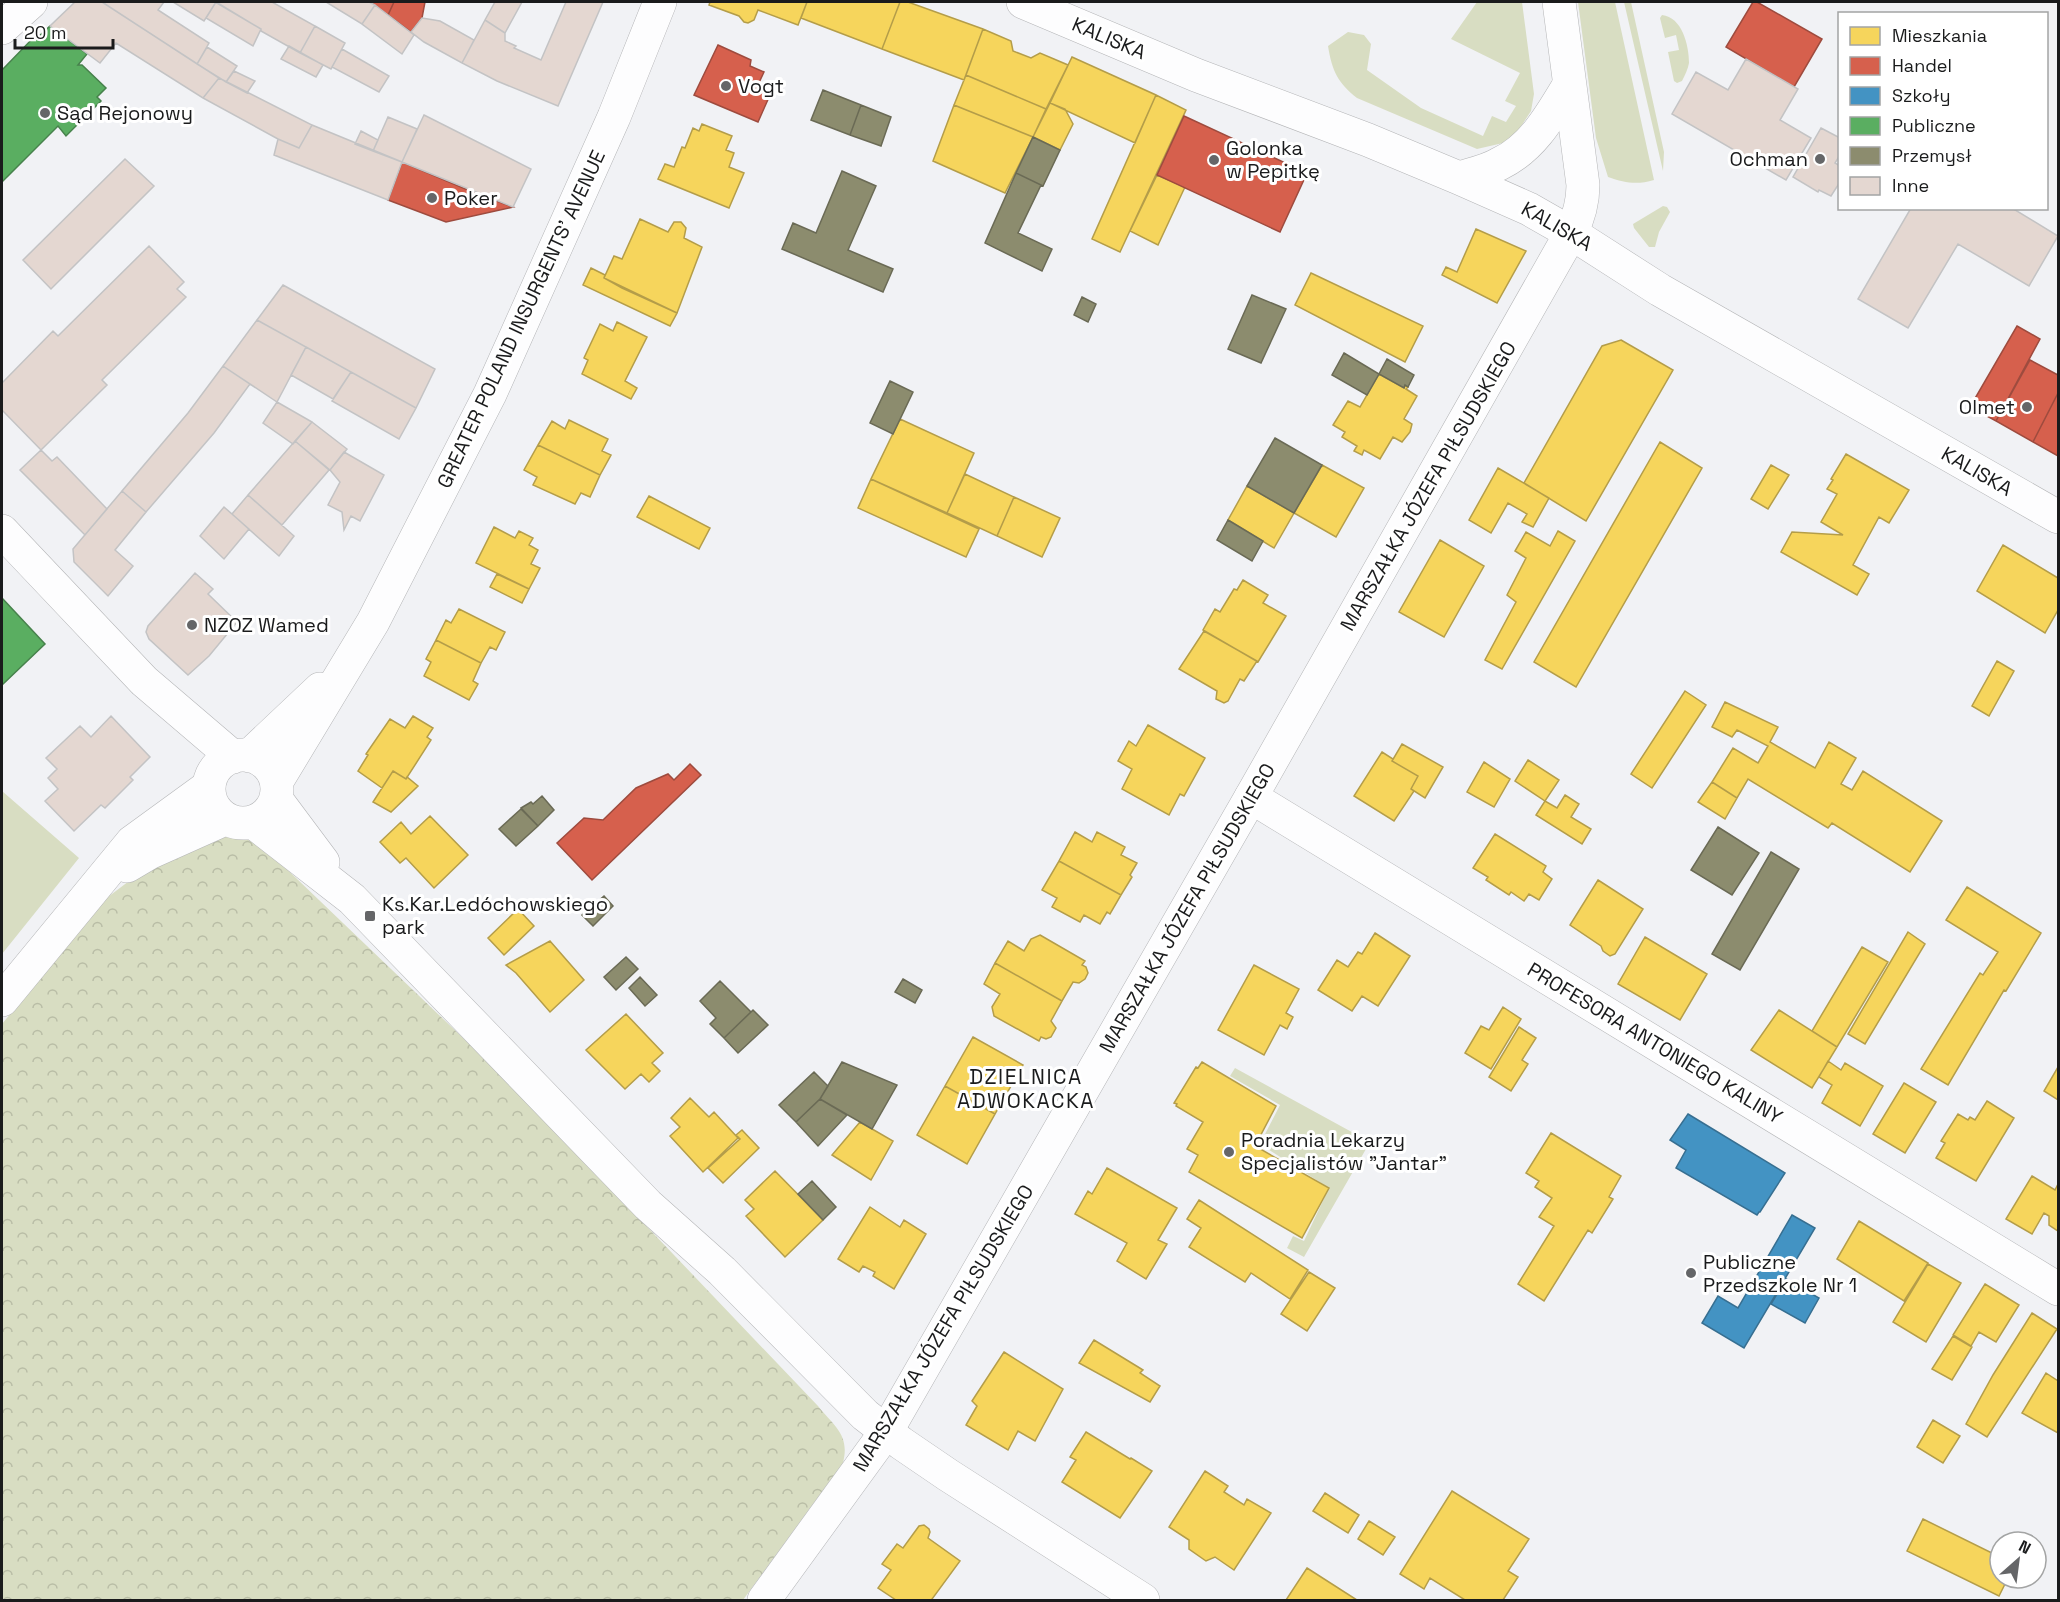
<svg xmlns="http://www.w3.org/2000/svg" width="2060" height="1602" font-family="'Space Grotesk',sans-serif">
<defs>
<pattern id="forest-crowns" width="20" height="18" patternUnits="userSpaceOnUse" patternTransform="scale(1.5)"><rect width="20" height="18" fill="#d8ddc2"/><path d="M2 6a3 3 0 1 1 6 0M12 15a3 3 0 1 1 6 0" fill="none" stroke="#b9bda6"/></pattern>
</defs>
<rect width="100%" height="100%" fill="#f1f2f5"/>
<!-- green -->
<path fill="#d8ddc2" d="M1477,2H1522L1534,94L1531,111L1518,131L1503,143L1477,149L1357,98C1338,83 1332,71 1328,46L1348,32L1364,35L1371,44L1367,70L1421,108L1483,136L1492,116L1506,122L1516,106L1505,101L1520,73L1451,39Z
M1578,2H1615L1654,180C1637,185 1625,183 1608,177L1596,138Z
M1624,2H1631L1664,152L1663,171Z
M1662,15C1682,17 1689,45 1689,63C1688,69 1685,75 1682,81L1677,83L1674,81L1668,52L1679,50L1676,35L1665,38L1660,18Z
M1663,206L1667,207L1670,212L1659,232L1655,247H1649L1634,228L1633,224Z
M2,791L79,858L2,954Z
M1235,1068L1370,1142L1304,1257L1287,1248L1293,1236L1304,1241L1329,1188L1260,1144L1280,1105L1230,1076Z"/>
<!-- forest -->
<path fill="url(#forest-crowns)" d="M239,836L256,843L272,855L509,1082L818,1406C835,1427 850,1435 843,1463L743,1600H2V1024L104,900L137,875L212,837Z"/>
<!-- homes -->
<path fill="#f6d55c" stroke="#b49d49" stroke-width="1.5" d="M710,2H807L798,25L758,10L754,20L748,23L744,22L739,16L709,5Z
M807,2H900L882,49L801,18Z
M900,2H908L983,29L964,80L882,49Z
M983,29L1011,41L1013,51L1031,58L1040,53L1068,65L1046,109L966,75Z
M1072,57L1156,95L1135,143L1050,103Z
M966,75L1046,109L1033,137L954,105Z
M1156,95L1186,110L1120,252L1092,239Z
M1050,103L1065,109L1073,124L1060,150L1033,137Z
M954,105L1033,137L1005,193L933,161Z
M702,124L732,136L726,150L734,153L729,167L744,173L729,208L658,179L665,164L674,167L682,147L685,148L693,128L699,131Z
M1157,175L1185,187L1158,245L1130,231Z
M640,219L668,232L674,222H681L686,228L684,238L702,247L677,313L604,278L614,256L622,259Z
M1476,229L1526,251L1497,303L1442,275L1446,267L1457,272Z
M591,268L605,275L604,278L622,288L677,313L670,326L583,285Z
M1311,273L1423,326L1405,362L1295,305Z
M617,322L647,337L625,381L637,388L631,399L582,374L588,360L584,358L600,324L613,331Z
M1621,340L1673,370L1586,521L1524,483L1602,346Z
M1379,374L1404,388L1405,385L1408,387L1406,389L1417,396L1404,419L1412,424L1410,432L1402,442L1393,437L1380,459L1364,450L1362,455L1354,451L1357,446L1342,437L1345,432L1333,425L1348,401L1360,407Z
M900,419L974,453L947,513L871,479Z
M569,420L608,439L602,451L611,455L600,475L538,445L552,421L565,429Z
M1660,442L1702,468L1576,687L1534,662Z
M538,445L600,475L590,497L581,493L575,504L533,485L537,477L524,470Z
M1846,454L1909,490L1889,523L1879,517L1853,565L1869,574L1857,595L1781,552L1792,532L1843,535L1821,522L1837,494L1827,489L1833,480L1831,479Z
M1322,465L1364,488L1336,537L1294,513Z
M1771,465L1789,475L1768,509L1751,499Z
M1498,468L1549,498L1533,527L1522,522L1527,514L1508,503L1491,533L1469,520Z
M965,474L1014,497L997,536L947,513Z
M871,479L979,529L966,557L858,508Z
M1247,486L1294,513L1274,548L1228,520Z
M649,496L710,528L699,549L637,517Z
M1014,497L1060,518L1042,557L997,536Z
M494,527L515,538L519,531L533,538L529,545L538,550L531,564L540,568L529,589L476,563Z
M1558,531L1575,541L1502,669L1485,660L1516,602L1507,595L1526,558L1515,551L1526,532L1550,546Z
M1440,540L1484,566L1444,637L1399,612Z
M2003,545L2058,578V610L2045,633L1977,591Z
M497,574L529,589L522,603L490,587Z
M1243,580L1268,595L1263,603L1286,616L1258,662L1203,630L1215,609L1220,612L1234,589L1237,590Z
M459,609L505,632L496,650L490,647L481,663L436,640L446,620L451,623Z
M1204,631L1257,661L1244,681L1240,679L1228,701L1224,703L1216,699L1217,691L1179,669Z
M436,640L481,663L473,681L478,684L469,700L424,676L431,662L426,659Z
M1997,661L2014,671L1989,716L1972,706Z
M1685,691L1706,705L1652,788L1631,774Z
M1725,702L1778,727L1770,742L1815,768L1829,742L1856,758L1841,784L1852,790L1863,771L1942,821L1910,872L1832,823L1828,828L1748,779L1737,798L1712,782L1733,748L1758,763L1768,746L1737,730L1732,737L1712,727Z
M413,716L433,728L427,737L431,740L406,779L393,771L382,788L358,771L368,755L366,754L390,719L405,728Z
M1148,725L1205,758L1184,796L1180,794L1169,815L1122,789L1132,769L1118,761L1129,741L1136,746Z
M1402,744L1443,767L1425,798L1411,789L1418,776L1392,761Z
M1382,752L1393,759L1392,761L1418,776L1411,789L1414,791L1394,821L1354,796Z
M1528,760L1559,780L1545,801L1515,781Z
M1484,762L1510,779L1494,807L1467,792Z
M393,771L406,779L407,777L418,786L391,812L373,802Z
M1712,782L1737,798L1725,819L1698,802Z
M1565,795L1579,804L1571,817L1591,829L1582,844L1536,815L1545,801L1557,808Z
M430,816L468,855L434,888L406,858L400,863L380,842L401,822L411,834Z
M1075,832L1092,842L1097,832L1125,847L1121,855L1137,863L1130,875L1132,877L1121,895L1059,861Z
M1495,834L1546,866L1543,872L1552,879L1539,900L1529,894L1524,901L1511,892L1509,895L1486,880L1488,877L1473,868Z
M1059,861L1121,895L1110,914L1107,912L1100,924L1084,915L1080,922L1052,907L1057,898L1042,890Z
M1598,880L1643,909L1615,954L1610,956L1603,951L1601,946L1570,925Z
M1967,887L2041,933L2006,991L2004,990L1948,1085L1921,1069L1980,973L1983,975L1998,952L1946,920Z
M518,909L534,926L504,955L488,938Z
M1908,932L1925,944L1865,1044L1848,1034Z
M1375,933L1410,956L1378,1006L1362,996L1352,1011L1318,990L1337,960L1348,967L1358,952L1362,954Z
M1040,935L1085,961L1082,965L1086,967L1088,973L1085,979L1079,983L1073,982L1062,1001L995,963L1008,941L1024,951L1031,939Z
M1645,937L1707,974L1680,1020L1618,984Z
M550,941L584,980L550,1012L516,973L506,965Z
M1862,947L1888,962L1837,1047L1812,1031Z
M995,963L1062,1001L1051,1021L1056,1028L1051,1037L1046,1039L1041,1037L1039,1041L994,1016L992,1007L1000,994L984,984Z
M1254,965L1299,989L1286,1013L1293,1017L1287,1029L1280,1025L1264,1055L1218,1030Z
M1503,1007L1521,1019L1491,1069L1465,1053L1481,1026L1489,1030Z
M1779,1010L1837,1047L1812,1088L1751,1050Z
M626,1014L663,1053L652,1063L660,1071L649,1082L641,1074L625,1089L586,1050Z
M1519,1027L1536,1038L1522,1060L1528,1064L1511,1091L1489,1077Z
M973,1037L1023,1065L995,1114L945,1086Z
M1828,1061L1841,1070L1845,1063L1883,1086L1860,1126L1822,1103L1832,1085L1819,1077Z
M1202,1062L1276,1106L1255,1146L1329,1188L1302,1238L1189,1172L1198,1155L1187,1149L1203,1122L1176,1106L1177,1104L1174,1103L1196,1067L1198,1068Z
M2058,1067V1100L2044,1091Z
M1904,1083L1936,1102L1905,1153L1873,1134Z
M945,1086L995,1114L967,1164L917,1135Z
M690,1098L709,1117L714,1112L738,1138L703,1172L670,1136L680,1127L671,1118Z
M1987,1101L2014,1118L1976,1181L1936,1158L1945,1143L1941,1141L1958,1114L1968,1120L1970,1117L1975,1120Z
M860,1122L893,1141L871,1180L832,1155Z
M742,1130L759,1148L723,1183L708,1168L740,1139L736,1135Z
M1551,1133L1621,1176L1609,1197L1613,1199L1592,1233L1588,1230L1544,1301L1518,1284L1554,1226L1539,1217L1552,1198L1535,1187L1539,1181L1526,1173Z
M1107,1168L1177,1208L1158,1240L1167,1244L1146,1279L1117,1261L1127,1243L1075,1214L1088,1191L1092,1194Z
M775,1171L823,1220L785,1257L746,1216L754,1209L745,1200Z
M2032,1176L2055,1190L2058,1184V1231L2049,1225V1216L2044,1213L2032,1234L2006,1219Z
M1199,1200L1308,1270L1290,1299L1251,1273L1245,1282L1189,1247L1201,1228L1187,1219Z
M870,1207L900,1227L904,1220L926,1234L894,1289L873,1276L875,1272L863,1266L859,1272L838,1259Z
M1859,1221L1928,1263L1904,1301L1837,1259Z
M1928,1264L1961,1283L1926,1342L1893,1322Z
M1309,1272L1335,1288L1307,1331L1281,1314Z
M1985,1284L2019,1305L1996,1342L1979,1332L1971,1346L1953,1335Z
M2032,1313L2057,1329L1987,1437L1966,1424L1993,1375Z
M1953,1336L1972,1347L1952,1380L1932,1369Z
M1094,1340L1143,1370L1140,1373L1160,1386L1150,1402L1079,1363Z
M1004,1352L1063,1389L1035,1441L1018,1431L1008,1450L966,1425L977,1406L972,1401Z
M2046,1373L2058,1381V1433L2022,1413Z
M1933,1420L1960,1436L1943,1463L1917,1447Z
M1086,1432L1130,1459L1131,1458L1152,1471L1120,1518L1062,1482L1076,1460L1070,1457Z
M1205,1471L1228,1486L1224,1492L1244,1505L1247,1499L1271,1513L1234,1570L1215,1557L1206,1561L1189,1549V1540L1169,1527Z
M1452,1491L1529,1539L1508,1571L1518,1577L1503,1600H1465L1430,1578L1424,1589L1400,1574Z
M1325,1493L1359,1515L1348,1533L1313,1511Z
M1923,1519L2000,1557V1578H2008L1999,1596L1907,1551Z
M1369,1521L1395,1537L1383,1555L1358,1539Z
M924,1525L929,1529L930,1532L928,1538L960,1561L932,1599L935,1600H896L878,1588L891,1570L882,1564L897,1544L903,1548L919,1526Z
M1307,1568L1357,1600H1286Z"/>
<!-- shops -->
<path fill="#d6604d" stroke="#9e4b3e" stroke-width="1.5" d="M370,2H394L388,15Z
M394,2H425L422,18L411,32L388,15Z
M1753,2H1757L1822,39L1794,87L1726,47Z
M718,45L751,60L750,66L764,72L756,89L770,95L758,122L694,95Z
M1184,116L1307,173L1280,232L1157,175Z
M402,162L475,193L513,207L446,222L388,200Z
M2017,326L2040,339L1996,421L1970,407Z
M2030,360L2058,375V393L2033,442L1996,421Z
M2058,393V456L2033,442Z
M690,764L701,775L592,880L557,843L584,818L603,820L636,788L668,774L674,780Z"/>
<!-- schools -->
<path fill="#4393c3" stroke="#376f91" stroke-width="1.5" d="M1688,1114L1785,1173L1760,1212H1759L1757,1215L1676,1168L1686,1150L1670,1140Z
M1792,1215L1815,1228L1744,1348L1702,1323L1718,1296L1738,1308Z
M1786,1279L1819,1298L1805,1323L1771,1304Z"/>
<!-- public -->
<path fill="#5aae61" stroke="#47824c" stroke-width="1.5" d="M50,26L87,54L78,65H82L106,88L97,97L101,101L66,136L58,126L2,182V70L36,35L38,37Z
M2,598L45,644L2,685Z"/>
<!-- industry -->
<path fill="#8c8c6e" stroke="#6a6a55" stroke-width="1.5" d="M823,90L861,105L850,135L811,120Z
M861,105L891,117L881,146L850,135Z
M1033,137L1060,150L1043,186L1016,173Z
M842,171L876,186L848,250L893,269L883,292L782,249L793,223L816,233Z
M1016,173L1041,185L1018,233L1052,249L1042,271L985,243Z
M1252,295L1286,309L1261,363L1228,349Z
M1082,297L1096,304L1088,322L1074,315Z
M1344,353L1379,374L1367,395L1332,375Z
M1387,359L1414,375L1408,387L1405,385L1404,388L1379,374Z
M890,381L913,392L893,434L870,423Z
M1275,438L1322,465L1294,513L1247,486Z
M1228,520L1263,541L1252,561L1217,540Z
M542,796L554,810L538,826L521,808L531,802L533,804Z
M521,809L538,826L516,846L499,829Z
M1718,827L1759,853L1732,895L1691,870Z
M1771,852L1799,869L1740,970L1712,954Z
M604,896L613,906L593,926L582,915Z
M626,957L638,969L616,990L604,977Z
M640,977L657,995L645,1006L629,988Z
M903,979L922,990L915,1003L895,992Z
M720,981L751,1012L724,1038L710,1024L716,1018L700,1001Z
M753,1010L768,1025L738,1053L724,1038Z
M842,1062L897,1085L872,1129L820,1099Z
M814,1072L828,1086L820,1099L796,1122L779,1105Z
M820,1099L847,1115L818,1146L796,1122Z
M812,1181L836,1207L823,1220L798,1194Z"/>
<!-- building -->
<path fill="#e4d7d1" stroke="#c3c3c4" stroke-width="1.5" d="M75,2H102L219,78L203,98L116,43L100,63L50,26Z
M102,2H164L158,10L209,43L197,64Z
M173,2H216L204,21Z
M215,2H272L315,26L300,53L261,31V29Z
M216,2L261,29L253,46L206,18Z
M326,2H369L375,5L362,24Z
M495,2H522L505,33L485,20Z
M566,2H603L558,106L497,81L462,63L485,20L505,33V41L516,46L514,48L541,60Z
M375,5L414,35L402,54L362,24Z
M422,18L440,21L474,40L462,63L424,42L411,32Z
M315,26L345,43L331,69L300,53Z
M289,46L323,65L316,77L281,59Z
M207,47L237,66L226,82L197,64Z
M342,49L389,76L379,92L332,67Z
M1746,59L1798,89L1780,120L1811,138L1786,180L1672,114L1696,72L1728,90Z
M234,71L255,81L247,93L226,82Z
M219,78L312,125L299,148L278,139L203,98Z
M424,115L531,169L513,207L402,162Z
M388,117L417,129L402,162L373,151Z
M312,125L402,162L388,200L274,155L278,139L299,148Z
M1821,128L1840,138V155L1835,163L1840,166V182L1831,196L1819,190L1818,192L1793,177Z
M361,131L378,140L373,151L355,144Z
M125,159L154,186L51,289L23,260Z
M1911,208H2012L2058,236L2029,286L1958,244L1908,328L1858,299Z
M149,246L184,282L177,289L186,297L102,380L107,385L41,450L2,410V383L53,331L58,336Z
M283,285L435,369L416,408L257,320Z
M257,320L306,347L277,402L223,366Z
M306,347L351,372L333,399L291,375Z
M223,366L250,384L214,433L146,512L122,491L188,413Z
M351,372L416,408L399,439L332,401Z
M277,402L312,422L293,444L263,423Z
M312,422L347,449L330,470L295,441Z
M295,441L329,470L282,525L248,495Z
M41,450L52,461L57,457L107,509L85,535L20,470Z
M344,452L384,475L360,521L351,516L344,530L342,512L328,505L340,482L330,470Z
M122,491L146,512L115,550L133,566L108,596L74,562L73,549Z
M248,495L294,536L279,556L232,514Z
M224,507L249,529L224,559L200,536Z
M195,573L213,589L208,594L237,622L209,656L188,675L149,639L146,632L148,626Z
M111,716L150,757L130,777L133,780L105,808L101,805L74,831L45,801L58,789L48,778L57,769L46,758L80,726L91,737Z"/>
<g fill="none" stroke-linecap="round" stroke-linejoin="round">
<!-- street casing -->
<g stroke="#b4b5b7" stroke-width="34">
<path id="street" d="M1023,2L1196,75L1368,140L1459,178L1529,209L1571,233
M2,28L31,2
M1459,178C1472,174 1487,171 1499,164C1533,148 1551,115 1569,85
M2,531L144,681L233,757
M209 789a34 34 0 1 1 68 0a34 34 0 1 1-68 0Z
M249,756L320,689
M277,781L373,622L490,394L614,117L660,2
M1251,797L2058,1289
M276,799L323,862
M253,822L352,899L648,1205L722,1271L865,1415L901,1443L948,1475L1143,1600
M127,866L149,853L225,819
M2,1000L132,842L209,786"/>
</g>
<!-- secondary casing -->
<g stroke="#b4b5b7" stroke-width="34">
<path id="secondary" d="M1571,233L1660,290L2058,517
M764,1600L886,1432L1251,797L1571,233C1579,217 1583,203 1583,185L1559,2"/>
</g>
<!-- street -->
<use href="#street" stroke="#fdfdfe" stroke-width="33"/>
<!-- secondary -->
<use href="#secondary" stroke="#fdfdfe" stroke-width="33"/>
</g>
<!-- markers -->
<g fill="#656668" stroke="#fff" stroke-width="2">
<circle cx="726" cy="86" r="6"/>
<circle cx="45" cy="113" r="6"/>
<circle cx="1820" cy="159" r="6"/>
<circle cx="1214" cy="160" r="6"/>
<circle cx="432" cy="198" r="6"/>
<circle cx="2027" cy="407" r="6"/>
<circle cx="192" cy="625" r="6"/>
<rect x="364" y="910" width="12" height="12" rx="3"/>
<circle cx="1229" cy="1152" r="6"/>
<circle cx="1691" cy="1273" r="6"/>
</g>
<g text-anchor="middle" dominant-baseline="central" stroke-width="6" stroke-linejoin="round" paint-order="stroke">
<!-- street labels -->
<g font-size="20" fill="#1a1b1c" stroke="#fff">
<text transform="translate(1109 38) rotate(23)">KALISKA</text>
<text transform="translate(1557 226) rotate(30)">KALISKA</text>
<text transform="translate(521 319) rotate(-65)">GREATER POLAND INSURGENTS' AVENUE</text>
<text transform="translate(1977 471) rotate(30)">KALISKA</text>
<text transform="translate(1428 486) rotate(-60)">MARSZAŁKA JÓZEFA PIŁSUDSKIEGO</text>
<text transform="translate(1187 908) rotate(-60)">MARSZAŁKA JÓZEFA PIŁSUDSKIEGO</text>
<text transform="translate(1655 1043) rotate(31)">PROFESORA ANTONIEGO KALINY</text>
<text transform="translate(943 1328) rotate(-59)">MARSZAŁKA JÓZEFA PIŁSUDSKIEGO</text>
</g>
<!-- poi labels -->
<g font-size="20" fill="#1a1b1c" stroke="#fff" text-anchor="start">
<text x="738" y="86">Vogt</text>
<text x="57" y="113">Sąd Rejonowy</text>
<text x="1226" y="148">Golonka<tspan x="1226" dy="23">w Pepitkę</tspan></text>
<text x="1808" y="159" text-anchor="end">Ochman</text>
<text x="444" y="198">Poker</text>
<text x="2015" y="407" text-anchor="end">Olmet</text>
<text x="204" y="625">NZOZ Wamed</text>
<text x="382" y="904">Ks.Kar.Ledóchowskiego<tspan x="382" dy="23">park</tspan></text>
<text x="1241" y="1140">Poradnia Lekarzy<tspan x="1241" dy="23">Specjalistów "Jantar"</tspan></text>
<text x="1703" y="1262">Publiczne<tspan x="1703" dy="23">Przedszkole Nr 1</tspan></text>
</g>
<!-- neighbourhood labels -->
<g font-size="21" letter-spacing="1.5" fill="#1a1b1c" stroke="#fff">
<text x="1026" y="1076">DZIELNICA<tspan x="1026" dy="24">ADWOKACKA</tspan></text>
</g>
</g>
<!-- border -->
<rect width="2060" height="1602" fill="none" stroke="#1a1b1c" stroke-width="6"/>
<!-- legend -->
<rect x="1838" y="12" width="210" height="198" fill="#ffffff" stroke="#a3a4a4" stroke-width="1.5"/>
<rect x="1850" y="27" width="30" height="18" fill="#f6d55c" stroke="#a3a4a4" stroke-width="1.5"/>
<text x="1892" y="42" font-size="18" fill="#1a1b1c">Mieszkania</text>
<rect x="1850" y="57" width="30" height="18" fill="#d6604d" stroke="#a3a4a4" stroke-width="1.5"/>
<text x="1892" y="72" font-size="18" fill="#1a1b1c">Handel</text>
<rect x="1850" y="87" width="30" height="18" fill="#4393c3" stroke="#a3a4a4" stroke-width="1.5"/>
<text x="1892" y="102" font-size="18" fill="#1a1b1c">Szkoły</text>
<rect x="1850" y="117" width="30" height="18" fill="#5aae61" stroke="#a3a4a4" stroke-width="1.5"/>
<text x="1892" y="132" font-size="18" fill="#1a1b1c">Publiczne</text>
<rect x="1850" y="147" width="30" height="18" fill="#8c8c6e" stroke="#a3a4a4" stroke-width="1.5"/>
<text x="1892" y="162" font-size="18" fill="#1a1b1c">Przemysł</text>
<rect x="1850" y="177" width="30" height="18" fill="#e4d7d1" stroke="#a3a4a4" stroke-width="1.5"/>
<text x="1892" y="192" font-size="18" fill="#1a1b1c">Inne</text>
<!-- north arrow -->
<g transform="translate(2018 1560) rotate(28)"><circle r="28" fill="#ffffff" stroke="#a3a4a4" stroke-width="1.5"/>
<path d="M0-4.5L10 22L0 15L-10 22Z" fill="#656668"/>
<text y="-9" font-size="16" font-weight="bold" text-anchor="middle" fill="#1a1b1c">N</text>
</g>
<!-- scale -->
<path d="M15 39v9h98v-9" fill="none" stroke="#1a1b1c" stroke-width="3"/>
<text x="24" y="39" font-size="18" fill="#1a1b1c" stroke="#ffffff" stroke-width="4.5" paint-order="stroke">20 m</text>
</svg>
